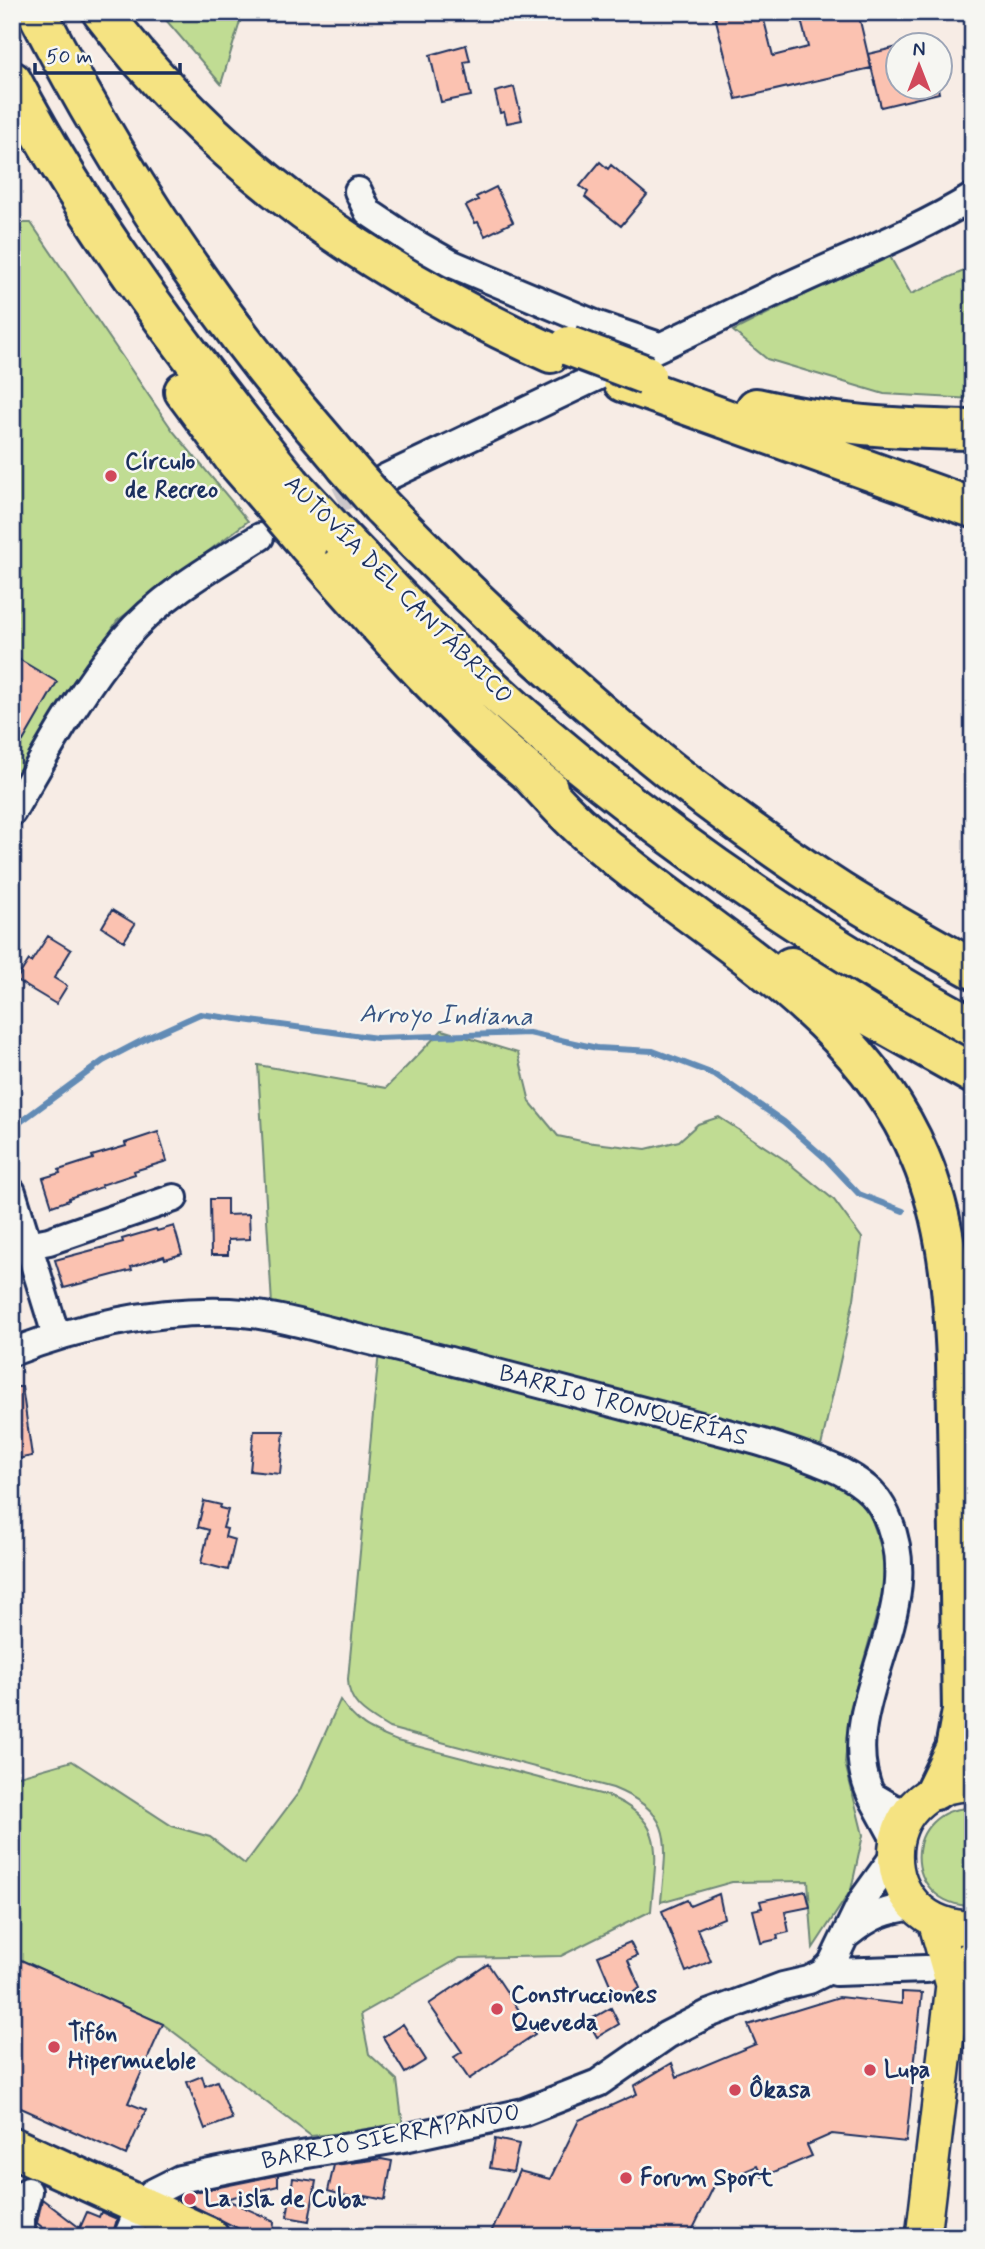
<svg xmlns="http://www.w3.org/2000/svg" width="985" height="2249" font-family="Mynerve,sans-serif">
<rect width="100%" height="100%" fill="#f7ece5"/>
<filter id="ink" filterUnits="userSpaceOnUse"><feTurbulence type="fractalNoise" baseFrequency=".0143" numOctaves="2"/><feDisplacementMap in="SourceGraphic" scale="14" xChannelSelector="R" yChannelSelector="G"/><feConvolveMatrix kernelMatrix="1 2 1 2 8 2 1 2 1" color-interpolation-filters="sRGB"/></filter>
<g filter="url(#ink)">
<!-- green -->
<path fill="#c0dc93" stroke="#6e8678" stroke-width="2" d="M159,12H243L221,84Z
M12,223H31L173,431L248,521L117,621L12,790Z
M888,253L911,294L973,267V399L884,394L767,359L733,331Z
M442,1030L518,1053L530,1102L558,1136L586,1142L646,1149L679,1141L698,1124L719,1117L785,1160L834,1200L862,1238L854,1299L820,1451L272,1305L258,1065L386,1088Z
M379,1351L811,1465L863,1493L889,1571L850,1709L845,1763L863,1835L851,1890L813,1948L808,1881L732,1882L661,1902C666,1843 677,1814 613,1788L389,1728C368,1715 348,1705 348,1679Z
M340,1700C359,1726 368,1729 397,1741L608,1796C669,1821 655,1856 651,1911L561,1956L460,1958L361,2014L369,2054L397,2080L403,2127L311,2136L163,2024L12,1956V1778L72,1761L172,1826L210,1837L245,1864L299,1792Z
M973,1808V1906C900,1906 901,1806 973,1808Z"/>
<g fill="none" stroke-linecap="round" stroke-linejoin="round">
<!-- stream -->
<path stroke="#628bb5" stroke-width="6" d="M12,1128L103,1061L149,1037L200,1014L377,1038L529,1033L597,1048L653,1051L716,1075L784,1122L826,1159L859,1194L903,1211"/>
</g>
<!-- building -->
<path fill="#fbc2b1" stroke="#1b2f5e" stroke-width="2" d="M714,12H762L773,56L808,47L799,12H858L871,68L736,99Z
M466,45L470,61L464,62L471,96L441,102L430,55Z
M898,47V88H938L939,93L881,107L868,54Z
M514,87L522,120L507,123L504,112L500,113L495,92Z
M600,162L608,169L611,165L647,195L621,226L585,197L588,192L580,186Z
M496,187L513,222L485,236L478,222L475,223L466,206L478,200L476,197Z
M12,655L57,682L23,741L12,734Z
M112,910L135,924L124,941L102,927Z
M48,936L71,950L54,978L67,986L56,1004L16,980L29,960L31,962Z
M158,1132L167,1161L134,1171L135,1174L101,1185L102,1187L69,1198V1200L52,1206L43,1178L60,1173L59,1170L93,1159L92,1156L126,1146L125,1143Z
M210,1199H227V1215L249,1214L250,1239L228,1240V1255H211Z
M174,1226L182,1254L165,1259L164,1256L131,1267L132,1270L64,1288L55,1260L123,1242L122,1239L156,1229L157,1231Z
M12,1387H22L32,1456L12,1460Z
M254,1431H284L280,1474L250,1471Z
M204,1501L221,1505L220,1508L228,1510L223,1528L227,1529L225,1537L235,1540L228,1570L201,1563L209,1530L198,1527Z
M806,1891L810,1907L785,1912L789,1932L777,1935L778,1939L761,1943L753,1910L762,1908L760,1901Z
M719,1894L724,1918L697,1929L711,1961L686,1972L662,1911L687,1900L690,1906Z
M630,1942L637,1956L628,1960L640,1988L617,2001L598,1956Z
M12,1956L163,2024L128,2103L146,2110L126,2155L12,2104Z
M488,1964L535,2034L469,2079L454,2057L462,2052L429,2004Z
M902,1992L922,1993L906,2142L832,2134L807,2145L812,2156L762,2177L757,2166L715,2184L689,2237H489L519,2171L550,2179L579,2120L637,2094L634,2086L672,2063L677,2077L756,2044L748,2025L839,1997L902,2004Z
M611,2008L619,2024L597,2037L588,2021Z
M403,2024L426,2060L405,2073L383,2037Z
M202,2076L205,2086L217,2081L232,2119L205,2129L187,2082Z
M495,2139L519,2144L513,2172L490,2168Z
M381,2159L392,2161L385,2200L365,2196L364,2204L349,2200L350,2197L328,2191L334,2165Z
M278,2175V2186L225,2199L274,2221L273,2237H255L177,2198L185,2194Z
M293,2178L316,2181L309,2221L287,2217Z
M42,2199L80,2228L87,2212L99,2217L101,2212L117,2219L112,2237H96L84,2231L91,2237H54L37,2223Z"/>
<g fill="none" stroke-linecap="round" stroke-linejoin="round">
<!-- minor-tunnel -->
<path stroke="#cbc6ca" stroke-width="26" stroke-dasharray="26 13" stroke-linecap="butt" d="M303,517L379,480"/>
<!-- minor casing -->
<g stroke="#1b2f5e" stroke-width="32">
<path id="minor" d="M358,191L368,212L413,242L450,263L595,324L659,346
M385,478C515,415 646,353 777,291C842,260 911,235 973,197
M12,812C46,754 79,692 123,640C159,597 213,566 260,537
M12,1192L56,1335
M29,1245L49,1241L174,1198
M12,1352C83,1325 155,1309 231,1312C267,1314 304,1324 338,1333C384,1344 429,1356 474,1367C540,1384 607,1401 674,1419C722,1432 772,1443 819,1462C843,1471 869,1484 882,1507C938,1608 829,1703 871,1795
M896,1841L871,1795L893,1808L909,1812
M848,1934C871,1915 885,1910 915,1906
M826,1969L836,1972L926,1969
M21,2237V2217L28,2191
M127,2237L141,2204L152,2193L180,2179L289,2157L404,2138L524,2112L598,2083L667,2035L708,2014L783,1986L809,1980L823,1973L832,1963L863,1899L894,1856"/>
</g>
<!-- major casing -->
<g stroke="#1b2f5e" stroke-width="38">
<path id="major" d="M973,1784C870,1782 869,1928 973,1928
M953,1985L973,1956
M923,2237L953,1985L935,1921"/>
</g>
<!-- highway casing -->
<g stroke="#1b2f5e" stroke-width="44">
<path id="highway" d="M37,12C101,136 177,258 264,368C290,401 319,433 346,466
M102,12C221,169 374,273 551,353
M12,81C88,226 189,357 291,484
M623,382L973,508
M184,391L236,461L269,499
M756,408C827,425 900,429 973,430
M381,506C520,649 671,784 840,892C883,919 928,944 973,969
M342,539C387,585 430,632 477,675C627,814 794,929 973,1027
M308,545C383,630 458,718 548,788
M529,773C546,791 562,810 581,827C697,932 856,1004 920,1157C947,1220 953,1291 956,1360L962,1711L955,1749L935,1790
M791,967L868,1015L973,1074
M12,2147L209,2237"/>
</g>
<!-- minor -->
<use href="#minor" stroke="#f6f6f2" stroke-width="26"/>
<!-- major -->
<use href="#major" stroke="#f5e382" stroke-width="33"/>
<!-- highway -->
<use href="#highway" stroke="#f5e382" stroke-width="38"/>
<!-- highway-bridge casing -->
<g stroke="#1b2f5e" stroke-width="44" stroke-linecap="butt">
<path id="highway-bridge" d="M569,346L646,375
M346,466L381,506
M291,484L342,539
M269,499L308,545"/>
</g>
<!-- highway-bridge -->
<use href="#highway-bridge" stroke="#f5e382" stroke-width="38"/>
</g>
</g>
<!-- markers -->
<g fill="#d1495b" stroke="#f6f6f2" stroke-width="2.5">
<circle cx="111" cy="476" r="7"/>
<circle cx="497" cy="2009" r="7"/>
<circle cx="54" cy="2047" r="7"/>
<circle cx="870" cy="2070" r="7"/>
<circle cx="735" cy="2090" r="7"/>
<circle cx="626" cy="2178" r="7"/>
<circle cx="190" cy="2199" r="7"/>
</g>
<g text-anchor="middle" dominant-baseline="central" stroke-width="5" stroke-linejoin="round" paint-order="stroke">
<!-- poi labels -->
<g font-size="24" font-weight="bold" fill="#1b2f5e" stroke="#f6f6f2" text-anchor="start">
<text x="125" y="462">Círculo<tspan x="125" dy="28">de Recreo</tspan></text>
<text x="511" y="1995">Construcciones<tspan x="511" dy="28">Queveda</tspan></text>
<text x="68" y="2033">Tifón<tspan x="68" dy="28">Hipermueble</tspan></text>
<text x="884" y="2070">Lupa</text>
<text x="749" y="2090">Ôkasa</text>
<text x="640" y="2178">Forum Sport</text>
<text x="204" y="2199">La isla de Cuba</text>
</g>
<!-- street labels -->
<g font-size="24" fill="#1b2f5e" stroke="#f6f6f2">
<text transform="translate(398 590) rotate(45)">AUTOVÍA DEL CANTÁBRICO</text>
<text transform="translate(623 1406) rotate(15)">BARRIO TRONQUERÍAS</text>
<text transform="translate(391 2137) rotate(-11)">BARRIO SIERRAPANDO</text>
</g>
<!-- water labels -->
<g font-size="26" font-style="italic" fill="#385582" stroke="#f6f6f2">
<text transform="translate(446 1016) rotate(1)">Arroyo Indiana</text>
</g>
</g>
<!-- margin -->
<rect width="985" height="2249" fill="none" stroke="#f6f6f2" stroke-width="42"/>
<rect x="21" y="21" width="943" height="2207" fill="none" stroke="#1b2f5e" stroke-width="2.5" filter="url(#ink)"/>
<!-- north arrow -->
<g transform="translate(919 66)"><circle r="33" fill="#f6f6f2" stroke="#9ea6b7" stroke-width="2"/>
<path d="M0-5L12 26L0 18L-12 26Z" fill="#d1495b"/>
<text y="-10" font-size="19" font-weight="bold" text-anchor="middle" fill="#1b2f5e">N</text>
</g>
<!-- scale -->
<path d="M35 63v10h145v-10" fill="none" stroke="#1b2f5e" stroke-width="3.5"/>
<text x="46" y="63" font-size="21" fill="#1b2f5e" stroke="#f6f6f2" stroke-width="5" paint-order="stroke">50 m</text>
</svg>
